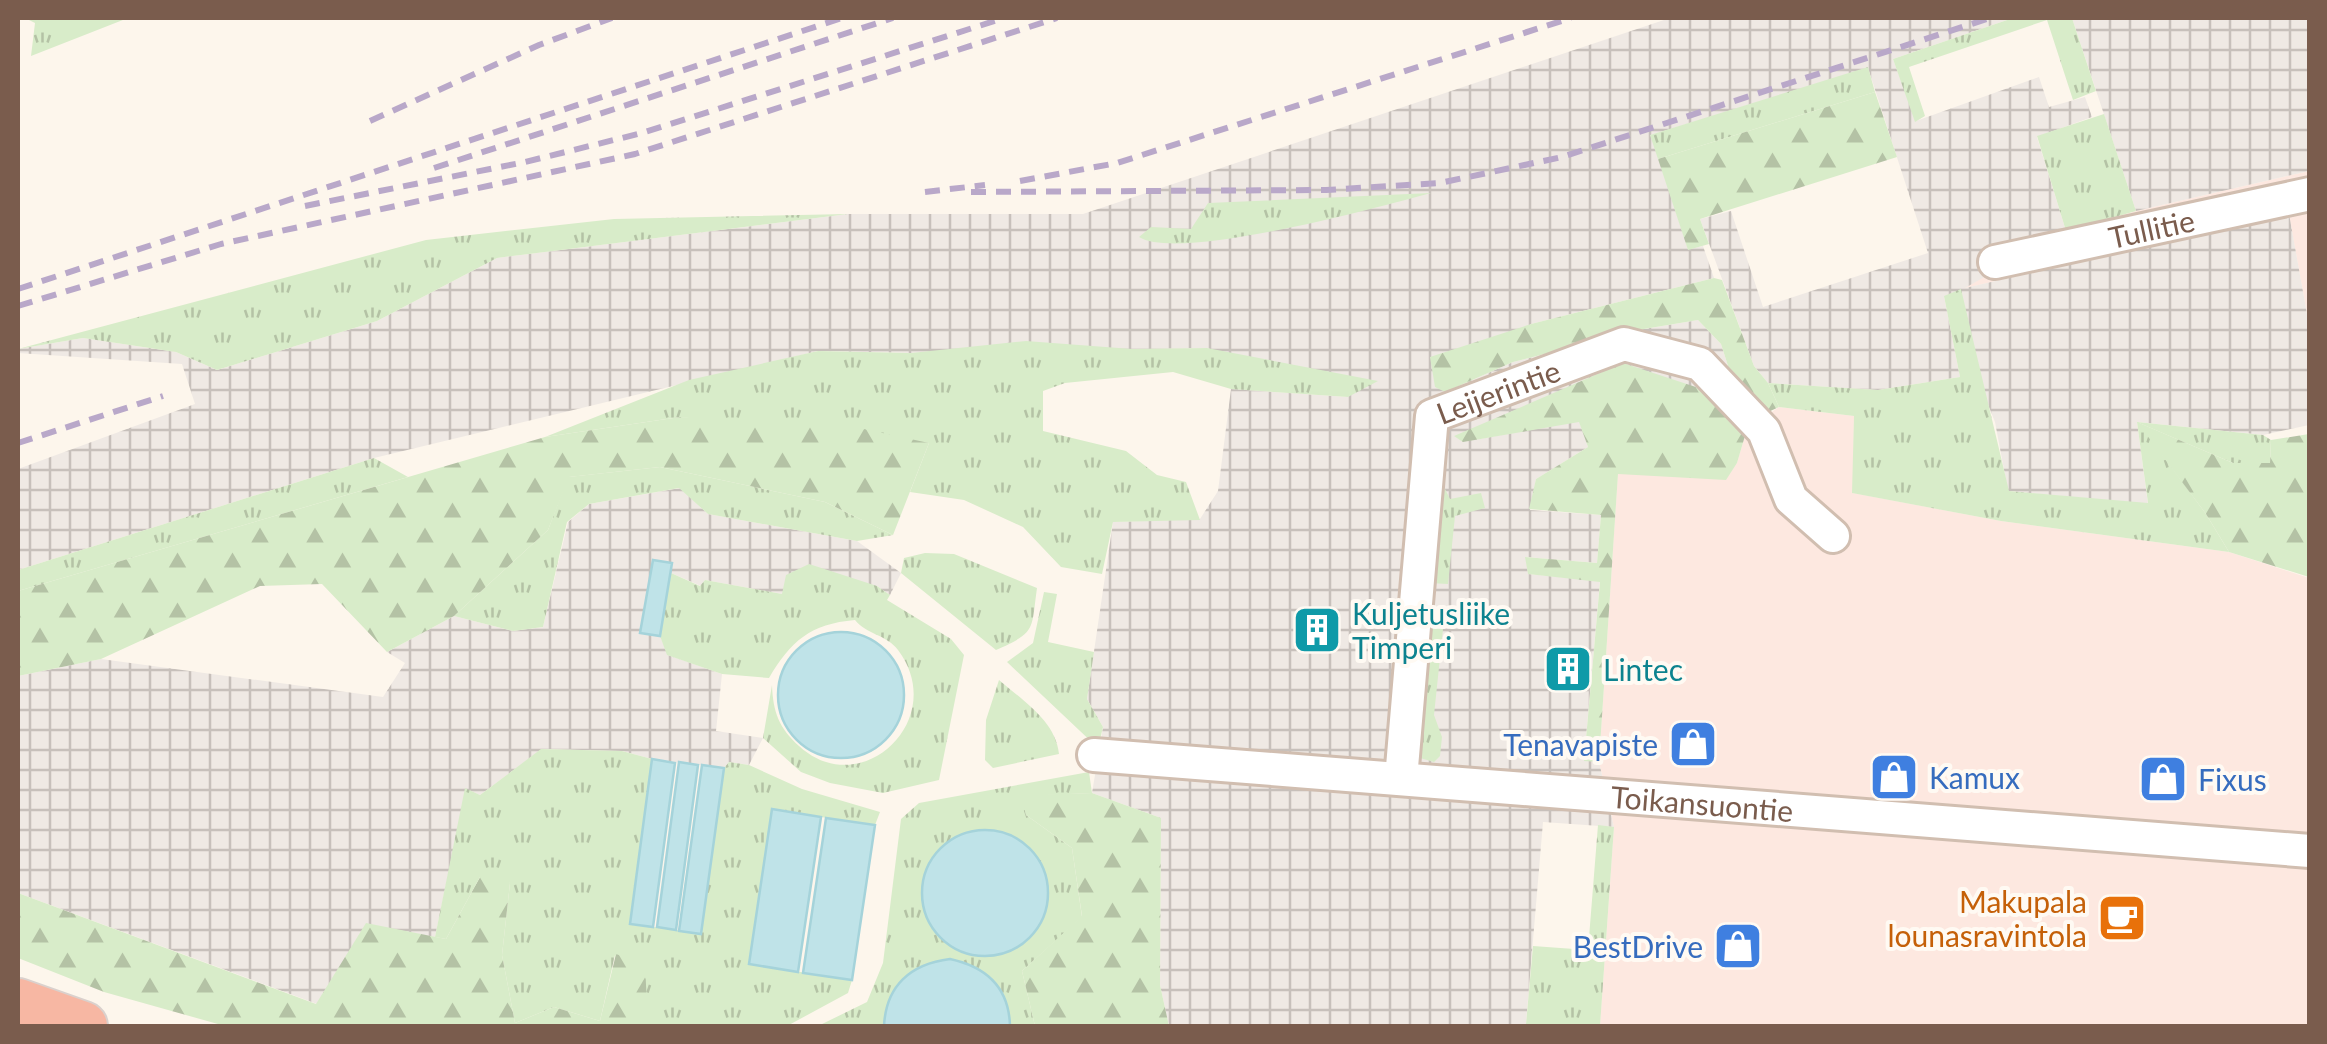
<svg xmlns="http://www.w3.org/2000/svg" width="2327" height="1044" font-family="Lato,sans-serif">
<defs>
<pattern id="industrial-grid" width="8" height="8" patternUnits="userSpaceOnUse" patternTransform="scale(2.5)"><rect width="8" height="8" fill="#efe9e4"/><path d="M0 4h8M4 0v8" fill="none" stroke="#c7c0bb"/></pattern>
<pattern id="grass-tufts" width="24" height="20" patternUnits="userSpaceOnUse" patternTransform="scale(2.5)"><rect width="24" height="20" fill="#d8ecc9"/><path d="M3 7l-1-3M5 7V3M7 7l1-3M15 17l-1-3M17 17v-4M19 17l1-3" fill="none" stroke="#b4c2a5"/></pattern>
<pattern id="forest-firs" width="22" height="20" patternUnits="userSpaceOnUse" patternTransform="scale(2.5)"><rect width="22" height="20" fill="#d8ecc9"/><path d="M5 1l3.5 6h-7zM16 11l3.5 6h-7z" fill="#b4c2a5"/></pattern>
</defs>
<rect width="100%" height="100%" fill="#fdf6ec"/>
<!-- commercial -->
<path fill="#fde8e0" d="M2309,171V325L2289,215L1961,289L2066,231L2136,211Z
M1779,407L1854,416L1853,493L2001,521L2229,552L2309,578V1026H1600L1614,827L1599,762L1618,473L1726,479L1737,463L1747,429Z"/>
<!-- industrial -->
<path fill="url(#industrial-grid)" d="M1670,18H2013L1893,59L1916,121L2039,77L2049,107L2085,97L2092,117L2037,137L2066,231L1965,288L2289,214L2309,325V425L2263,435L2137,422L2148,504L2008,491L1995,422L1944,296L1960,377L1878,390L1768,383L1754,366L1700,219L1731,211L1763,307L1928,253L1868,68L1651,135L1688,249L1703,246L1714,278L1531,324L1445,392L1513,362L1638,330L1698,320L1721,344L1730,372L1711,392L1463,442L1579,421L1588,447L1536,479L1530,510L1601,515L1597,563L1526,557L1528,574L1600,581L1584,760L1599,762L1614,827L1543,822L1526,1023L1564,1026H1169L1160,985L1161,818L1092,793L1103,727L1087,699L1113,522L1200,519L1218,491L1231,389L1348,397L1207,348L911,353L818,351L374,458L18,570V469L195,404L182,364L18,353V349L83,338L176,352L217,370L377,321L497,258L848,214H1083Z
M2072,18H2309V171L2136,211Z
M680,488L708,514L857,541L901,573L890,595L877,586L782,594L705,580L701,586L671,573L672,563L640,633L660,636L668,655L722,674L716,731L763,738L749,765L729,762L724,768L652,759L622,751L542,749L480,795L466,789L435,937L366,924L317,1004L18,893V676L101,659L383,697L405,663L387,652L454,616L513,631L543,627L568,522L589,504Z"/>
<!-- grass -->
<path fill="url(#grass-tufts)" d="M25,18H128L31,56L35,23Z
M2013,18H2072L2096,91L2073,100L2047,20L1909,67L1925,116L1915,122L1893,59Z
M1868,67L1875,92L1658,159L1650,135Z
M2104,114L2136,211L2066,231L2037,136Z
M1431,193C1379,207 1179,262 1139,237L1151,227L1191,229L1208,203Z
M848,214L497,258L377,321L217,370L176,352L83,338L18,349L426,240L614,219Z
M1961,289L2009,491L2148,503L2137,422L2263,435L2271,440L2270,463H2233L2139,423L2206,514L2229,552L2001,521L1852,493L1854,416L1779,407L1768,383L1878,390L1960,377L1944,296Z
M1026,341L1132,349L1207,348L1378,381L1348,397L1231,389L1173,372L1065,383L1043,391V431L1126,451L1157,475L1186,482L1200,520L1113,522L1102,574L1061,567L1023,527L964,500L910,492L929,443L680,417L545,437L689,380L818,351L911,353Z
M374,458L408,477L18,591V570Z
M660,467L825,502L893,535L857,541L708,514L679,488L589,504L567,522L543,627L513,631L454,616L548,530L568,477Z
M1439,477L1450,499L1481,493L1485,508L1455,516L1448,584L1429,583Z
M925,553L954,554L1037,588C1031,630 1037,632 996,650L901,573L904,558Z
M809,564L877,586L890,595L887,600L951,639L964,655L939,780L883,793L830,783L801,772L763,738L772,685C773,712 779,728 799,746C861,803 950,719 898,650C887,635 866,634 855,620C810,624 791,641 769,678L722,674L667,655L660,636L671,573L700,586L705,580L782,594L786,575Z
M1044,592L1057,594L1048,642L1094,652L1087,699L1103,727L1098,748L1007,662L1033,643Z
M1445,610L1434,715L1442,737L1440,756L1434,762L1420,758L1416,731L1428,613Z
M999,680C1022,700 1056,721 1059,754L993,768L985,760L986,720Z
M541,749L622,751L652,759L630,924L701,933L724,768L729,762L749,765L802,789L880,812L875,825L773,810L749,964L852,980L848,993L787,1026H648L615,955L600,1021L554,1007L515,1023L502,955L510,883L480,877L446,939L435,937L465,788L480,795Z
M1089,772L1092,793L1024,796L1026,815L1072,848L1082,917L1022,971L1035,1026H818L867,1002L883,963L901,819L919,803Z
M1598,825L1614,827L1600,1026L1526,1024L1533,946L1588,950Z"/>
<!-- forest -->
<path fill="url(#forest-firs)" d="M1875,92L1897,157L1700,219L1709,244L1688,250L1658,159Z
M1714,278L1722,280L1754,366L1768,383L1779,407L1766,413L1730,372L1721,344L1698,320L1638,330L1513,362L1445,392L1435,387L1430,357L1531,324Z
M1623,363L1711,392L1747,429L1737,463L1726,480L1618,474L1599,762L1584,761L1600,582L1528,574L1525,557L1597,563L1601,515L1529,509L1536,479L1588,447L1579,422L1463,442L1454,436Z
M680,417L836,423L929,443L893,535L825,502L660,467L569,477L548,530L454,616L387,652L322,584L260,586L101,659L18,676V591L545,437Z
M2137,422L2233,463H2270L2271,440L2309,434V577L2229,552L2206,514Z
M1092,793L1161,818L1160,985L1169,1026H1035L1022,971L1082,916L1072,848L1026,815L1021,795Z
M494,869L510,883L502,955L515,1023L554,1007L600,1021L616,954L645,964L648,1026H225L104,992L18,958V893L316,1004L366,923L446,939L480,877Z"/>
<!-- water -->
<path fill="#bfe3e8" stroke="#a5d3da" stroke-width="2.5" d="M653,560L672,563L660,636L640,633Z
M778 695a63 63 0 1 1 126 0a63 63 0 1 1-126 0Z
M652,759L675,763L653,927L630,924Z
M679,762L698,765L676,930L657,927Z
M702,765L724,768L701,934L679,931Z
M772,809L821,817L798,972L749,964Z
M826,818L875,825L852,980L803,973Z
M922 893a63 63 0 1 1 126 0a63 63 0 1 1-126 0Z
M950,959C987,967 1009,988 1010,1026H884C886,986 910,964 950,959Z"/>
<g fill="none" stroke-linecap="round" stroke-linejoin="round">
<!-- minor casing -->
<g stroke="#d1beb0" stroke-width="38">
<g id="minor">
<path id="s1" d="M1995,262L2310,194"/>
<path id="s2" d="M1094,755L2310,851"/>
<path id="s3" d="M1401,779L1432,416L1624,344L1700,364L1764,431L1791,499L1833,536"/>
</g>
</g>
<!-- highway casing -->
<g stroke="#dad1cd" stroke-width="52">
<path id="highway" d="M18,1003L83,1026"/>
</g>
<!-- minor -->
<use href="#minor" stroke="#fff" stroke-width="32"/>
<!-- highway -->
<use href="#highway" stroke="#f7b7a3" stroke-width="48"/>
<!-- rail -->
<path stroke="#b9a8c9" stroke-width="6" stroke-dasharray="15 10" stroke-linecap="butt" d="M370,121L539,45L612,18
M434,168L893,18
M1020,181L1117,163L1571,18
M925,192L985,185
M971,192L1326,190L1440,183L1562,157L1990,18
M305,206L525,162L642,133L1004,18
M18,289L842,18
M18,306L221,244L635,154L1057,18
M18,443L163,396"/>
</g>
<!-- icons -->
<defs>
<g id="building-square" transform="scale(2.5)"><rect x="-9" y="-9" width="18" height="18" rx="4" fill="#0f9aa8" stroke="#fffaf3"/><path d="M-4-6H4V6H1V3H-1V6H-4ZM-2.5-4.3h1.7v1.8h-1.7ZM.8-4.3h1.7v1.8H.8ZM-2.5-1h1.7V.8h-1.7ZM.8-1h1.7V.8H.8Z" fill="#fff"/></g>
<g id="shop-square" transform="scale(2.5)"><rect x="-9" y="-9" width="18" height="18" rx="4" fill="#3f7fe0" stroke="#fffaf3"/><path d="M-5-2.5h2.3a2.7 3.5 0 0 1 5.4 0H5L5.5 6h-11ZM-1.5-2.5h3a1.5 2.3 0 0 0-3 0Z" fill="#fff"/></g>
<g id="cafe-square" transform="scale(2.5)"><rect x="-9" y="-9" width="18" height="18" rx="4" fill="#e8710a" stroke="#fffaf3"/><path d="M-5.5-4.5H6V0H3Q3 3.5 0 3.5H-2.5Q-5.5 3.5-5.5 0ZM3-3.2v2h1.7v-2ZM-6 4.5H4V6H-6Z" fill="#fff"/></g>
</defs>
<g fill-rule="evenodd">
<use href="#building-square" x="1317" y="630"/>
<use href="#building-square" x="1568" y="669"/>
<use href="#shop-square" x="1693" y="744"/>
<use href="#shop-square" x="1894" y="777"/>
<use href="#shop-square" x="2163" y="779"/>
<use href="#cafe-square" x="2122" y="918"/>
<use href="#shop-square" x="1738" y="946"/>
</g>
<g text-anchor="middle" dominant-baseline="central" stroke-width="8" stroke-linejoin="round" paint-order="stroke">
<!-- street labels -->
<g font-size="30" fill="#7a5c4d" stroke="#fffaf3">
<text stroke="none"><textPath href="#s1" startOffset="160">Tullitie</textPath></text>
<text stroke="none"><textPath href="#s3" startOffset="435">Leijerintie</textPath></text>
<text stroke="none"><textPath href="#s2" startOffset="610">Toikansuontie</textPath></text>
</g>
<!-- culture labels -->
<g font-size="30" fill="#0d838f" stroke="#fffaf3" text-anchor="start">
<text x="1352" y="613">Kuljetusliike<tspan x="1352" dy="34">Timperi</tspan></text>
<text x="1603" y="669">Lintec</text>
</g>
<!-- shop labels -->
<g font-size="30" fill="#366cbe" stroke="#fffaf3" text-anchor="end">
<text x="1658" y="744">Tenavapiste</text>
<text x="1929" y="777" text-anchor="start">Kamux</text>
<text x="2198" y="779" text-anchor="start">Fixus</text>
<text x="1703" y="946">BestDrive</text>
</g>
<!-- food labels -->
<g font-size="30" fill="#c56008" stroke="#fffaf3" text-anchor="end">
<text x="2087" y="901">Makupala<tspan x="2087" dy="34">lounasravintola</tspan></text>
</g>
</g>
<!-- border -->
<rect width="2327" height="1044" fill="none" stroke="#7a5c4d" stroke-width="40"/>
</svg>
